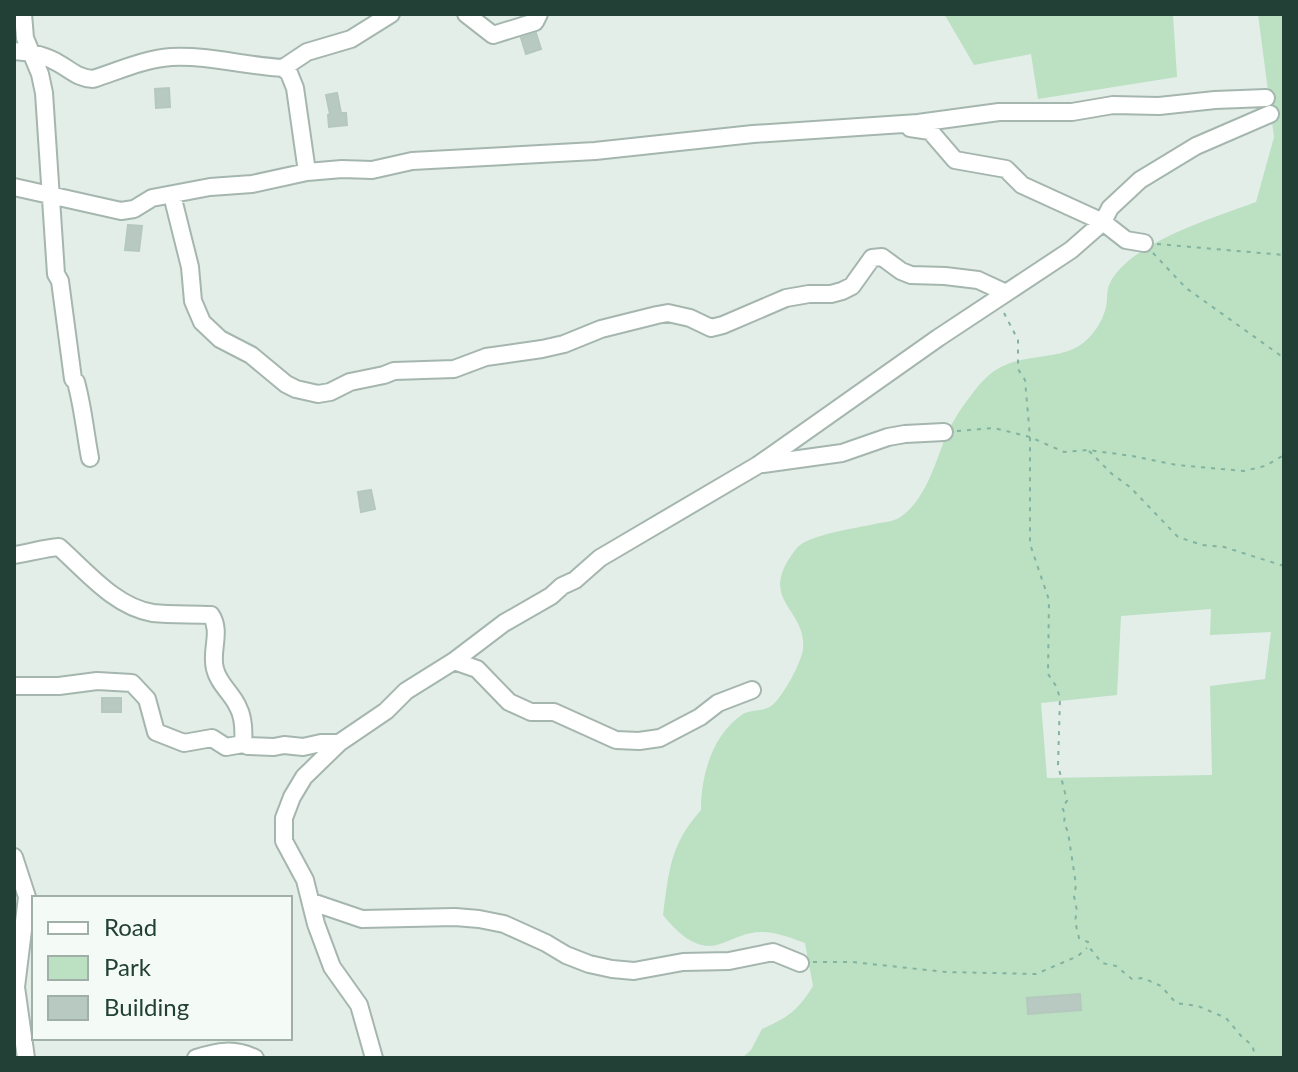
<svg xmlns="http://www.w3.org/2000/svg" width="1298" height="1072" font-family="Lato,sans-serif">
<rect width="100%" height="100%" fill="#e3eee8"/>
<!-- green -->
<path fill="#bbe0c2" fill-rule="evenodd" d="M941,14H1178L1173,15L1177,77L1038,99L1031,54L974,65L946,17Z
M1258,14H1284V1058H742L751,1050L762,1029C788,1017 797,1012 813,986L805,943C791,938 777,932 762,932C745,932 735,939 720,944C696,952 677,932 663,915C669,870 670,845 701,810C701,775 712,735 743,714C751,709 763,712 771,706C782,699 802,661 803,649C807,607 755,601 796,549C806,535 857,528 875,524C883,522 892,522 899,518C924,502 934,467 944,441C950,425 961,408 972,394C980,383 990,372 1003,366C1025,355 1057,359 1079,346C1092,338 1103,321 1106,307C1108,299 1106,290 1110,283C1129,243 1216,217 1256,202L1274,137ZM1211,609L1210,635L1271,632L1265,679L1210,686L1212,775L1047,778L1041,703L1117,695L1121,616Z"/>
<!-- building -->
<path fill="#b8c9c1" stroke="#b5c8be" stroke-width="2" d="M536,33L541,49L526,54L521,38Z
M169,88L170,107L156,108L155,89Z
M337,93L341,113H346L347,125L329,127L328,115L330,114L326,95Z
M128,225L142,226L139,251L125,250Z
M371,490L375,509L361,512L358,492Z
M102,698H121V712H102Z
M1080,994L1081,1010L1028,1014L1027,998Z"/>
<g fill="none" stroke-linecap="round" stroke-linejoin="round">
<!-- minor casing -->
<g stroke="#a5b6af" stroke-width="20">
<path id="minor" d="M23,14L25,38L40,74L44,93L56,274L60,281L73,379L76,382C83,407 85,432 90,458
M466,14L493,35L535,22L539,14
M14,51C28,52 45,55 58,63C71,70 77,78 93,79C118,71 144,59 171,57C208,55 246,66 283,68L289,73L295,88L307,172
M283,68L307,52L351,39L391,14
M910,128L930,131L955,160L1006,169L1022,185L1103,222L1126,240L1144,243
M14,187L121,211L134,209L152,198L210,187L252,184L307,172L342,169L372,170L412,161L595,151L753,134L918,123L999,112H1072L1113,105L1159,106L1215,100L1266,98
M172,195L190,267L193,301L202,322L220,339L251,355L286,384L296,389L318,394L330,392L350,382L384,375L394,371L454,369L486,357L542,349L564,344L601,329L657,315L668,313L690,318L711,328L723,325L786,298L809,294H831L842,291L852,286L872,258L882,257L901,271L911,275L945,276L978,280L1004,292
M763,464L842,453L888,437L905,434L944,432
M14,555C28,553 45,548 59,547C86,571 115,607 153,613C171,615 192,614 211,615C222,632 210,651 215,669C219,685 232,693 238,707C244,718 244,731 243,744
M454,661L477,669L509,702L531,712H554L616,740L639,741L660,738L700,717L718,703L752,690
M14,686H59L97,681L132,683L147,699L156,732L184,743L212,738L226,747L243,744L248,746L274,747L284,745L303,747L321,743H339L386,711L406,691L454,661L504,623L551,596L562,586L575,580L600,558L758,465L938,338L1071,250L1103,222L1110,208L1140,180L1196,146L1270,114
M339,743L304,777L292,797L284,818V841L305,880L316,924L332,967L359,1005L374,1058
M14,857L27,897L16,987L26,1058
M312,902L362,919L455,917L479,919L504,924L546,943L566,955L589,964L612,969L634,971L683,962L729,961L773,952L800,963
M196,1058C218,1051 234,1048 255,1058"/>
</g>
<!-- path -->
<path stroke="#82b3a0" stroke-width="2" stroke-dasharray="4 6" stroke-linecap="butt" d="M1157,244L1284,255
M1153,253L1186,288L1284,358
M1004,313L1018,340V369L1025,380L1030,437V544L1049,600L1048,674L1056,686L1060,698L1058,765L1067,801L1062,807L1065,814L1064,823L1068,832L1076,885L1074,896L1077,911L1075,921L1079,938L1088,942L1089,947L1102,963L1116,966L1132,979L1143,978L1161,986L1176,1003L1198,1006L1226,1018L1242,1037L1252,1045L1256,1058
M957,431L994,428L1030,437L1064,452L1088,450L1132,456L1177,465L1244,471L1265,466L1284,455
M1089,451L1112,474L1130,487L1178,537L1202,545L1224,547L1284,566
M813,962H852L946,972L1036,974L1078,956L1087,948"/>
<!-- minor -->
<use href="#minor" stroke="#fff" stroke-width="16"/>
</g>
<!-- border -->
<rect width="1298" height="1072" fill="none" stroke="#224035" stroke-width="32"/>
<!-- legend -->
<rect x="32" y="896" width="260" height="144" fill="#f4faf6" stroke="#a0b0a9" stroke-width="2"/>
<rect x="48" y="922" width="40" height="12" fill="#ffffff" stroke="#a0b0a9" stroke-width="2"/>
<text x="104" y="936" font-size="24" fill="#224035">Road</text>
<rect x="48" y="956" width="40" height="24" fill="#bbe0c2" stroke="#a0b0a9" stroke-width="2"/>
<text x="104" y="976" font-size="24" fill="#224035">Park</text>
<rect x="48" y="996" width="40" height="24" fill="#b8c9c1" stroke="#a0b0a9" stroke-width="2"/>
<text x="104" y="1016" font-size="24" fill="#224035">Building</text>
</svg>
